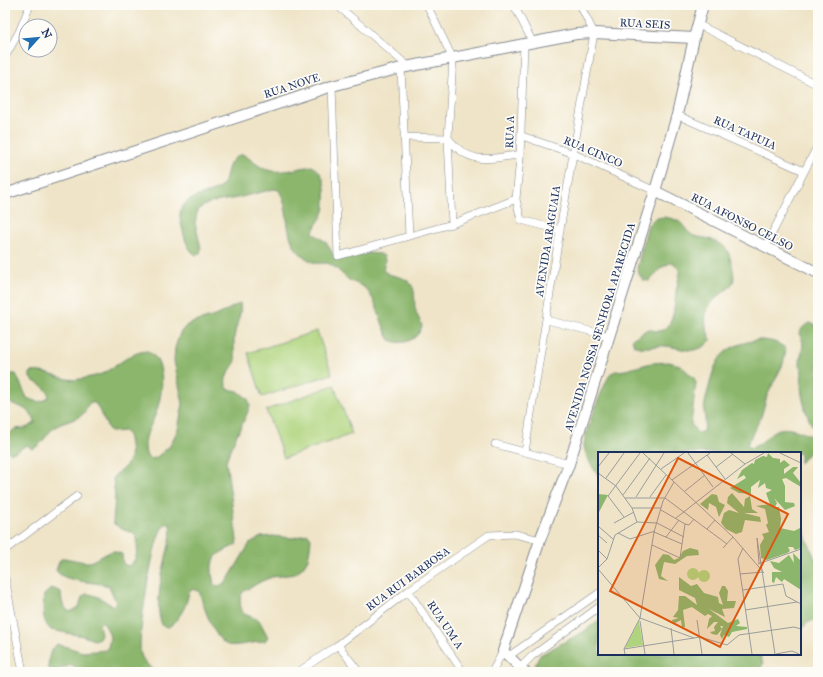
<svg xmlns="http://www.w3.org/2000/svg" width="823" height="677" font-family="'IM FELL Great Primer',serif">
<rect width="100%" height="100%" fill="#fdfcf7"/>
<filter id="ink" filterUnits="userSpaceOnUse"><feTurbulence type="fractalNoise" baseFrequency=".025" numOctaves="2"/><feDisplacementMap in="SourceGraphic" scale="8" xChannelSelector="R" yChannelSelector="G"/><feConvolveMatrix kernelMatrix="1 2 1 2 8 2 1 2 1" color-interpolation-filters="sRGB"/></filter>
<filter id="wash" filterUnits="userSpaceOnUse"><feTurbulence type="fractalNoise" baseFrequency=".012" numOctaves="4" result="noise"/><feDisplacementMap in="SourceGraphic" scale="16" xChannelSelector="R" yChannelSelector="G"/><feGaussianBlur stdDeviation="0.9" result="paint"/><feColorMatrix in="noise" values="0 0 0 0 0 0 0 0 0 0 0 0 0 0 0 0 0 1.4 0 .05"/><feComposite in="paint" operator="in"/></filter>
<g filter="url(#wash)">
<rect width="100%" height="100%" fill="#efe4c7"/>
<!-- green -->
<path fill="#afd47d" stroke="#65826e" d="M317,331L332,374L262,397L248,353Z
M334,385L352,434L284,458L266,410Z"/>
<!-- forest -->
<path fill="#8bb66c" stroke="#537265" d="M239,155H244C251,159 257,166 265,169C279,175 298,168 312,166C325,173 326,188 325,202C325,205 325,209 324,211C322,219 314,225 313,233L326,242L334,256L339,257L354,252L380,254L384,256L385,261L383,270C390,278 403,274 411,284C416,291 414,300 415,308C416,314 420,320 422,326C418,340 403,346 390,340C380,324 378,301 365,288C360,284 354,283 349,280C343,275 337,268 330,264C325,262 320,264 315,263C309,261 301,255 297,250C284,234 290,208 279,190L274,189L237,198L209,203L200,208L197,213L195,223L201,248L200,253L196,255C188,250 185,240 183,231C182,227 180,221 180,216C179,203 195,196 205,194C211,192 218,190 222,186C227,180 226,173 229,166C231,161 235,158 239,155Z
M664,217C667,218 672,218 676,220C684,223 686,233 694,236C699,238 706,237 712,240C716,242 724,245 727,250C730,255 736,277 733,282C731,287 725,291 720,295C703,308 702,321 711,340C707,345 701,349 694,350C686,351 675,347 666,346C654,345 645,350 634,345L632,339L648,329C674,339 674,309 676,292C677,285 679,279 680,272L677,266L672,262L661,268L649,281L643,280L639,274L637,268L648,225C653,219 656,218 664,217Z
M240,303C242,312 237,323 235,332C233,342 234,351 236,361C231,370 221,380 228,389L238,391L248,399L250,405L247,414L231,447L226,461L237,540L236,545C212,556 209,559 214,585L218,587L227,581L250,543L261,537L272,536L293,538L308,534L311,538L310,548L308,559L303,567L295,574L272,577L262,581L244,591L241,595L240,600L241,610L244,614L259,620L268,637L265,641C257,642 233,647 228,645C214,641 203,604 199,591L193,589L189,591C187,606 180,618 169,627L163,626C154,613 161,577 165,562C167,550 174,535 169,522C166,524 163,525 162,528C153,541 136,640 141,655C144,663 151,668 158,672H78L77,669L73,665C64,666 58,672 49,669C47,660 50,649 57,644L83,652L107,650C112,636 110,633 102,621L99,624L101,634L99,638L94,640L83,636L51,630C41,621 43,607 44,595L52,588L61,592C62,601 61,606 70,612L79,607L82,597L86,594C97,594 104,601 113,606L116,602L109,586C95,581 63,583 56,570L60,560L64,558L85,562H90L112,551L122,554L123,564L128,566C139,561 139,543 134,533L122,529L113,523L115,496L113,477C125,466 133,463 130,446C129,439 129,435 125,431L110,432L96,404L91,402C86,405 87,411 83,414C75,421 61,422 54,428C45,435 43,445 32,449L27,445L15,452L10,453L5,448V437L15,429L26,428L35,423C33,409 17,405 5,402V377L11,374H16L27,398C36,402 43,404 49,396C46,385 37,385 30,378V372C48,369 63,383 81,379C89,377 100,376 107,371C120,364 132,351 148,351C152,354 156,357 158,362C165,376 161,399 156,413C150,428 141,440 147,457L152,459L157,457L170,446L178,429L183,404L174,361L175,348L180,333L187,325L192,323L218,315Z
M810,323L818,326V432C807,424 801,396 801,383C801,380 802,376 802,373C802,370 800,367 800,364C800,353 807,343 799,334C802,328 804,325 810,323Z
M757,340C768,340 777,341 786,349L783,364L767,396L761,417L747,444L750,448C759,446 764,440 770,434C783,423 798,431 812,436L814,440L811,450L800,463V453H599V476C593,469 585,455 584,446C584,434 604,383 611,373L616,371L626,370L651,363L669,362L680,365L694,378L696,383L691,424L697,433L702,432C707,426 705,419 704,412C704,404 707,395 709,387C716,355 725,346 757,340Z
M800,523L816,561L818,563V619C804,623 804,625 800,637Z
M599,620V654H761L760,655L763,664L761,668L752,672L741,668L732,672H538L535,665L540,655L585,631Z"/>
</g>
<g filter="url(#ink)">
<g fill="none" stroke-linecap="round" stroke-linejoin="round">
<!-- street casing -->
<g stroke="#858a92" stroke-width="8">
<path id="street" d="M337,5L409,67
M427,5L453,59L448,138L452,224
M514,5L533,43
M697,24L818,85
M524,44L520,158L516,199L521,220L560,230
M5,57L19,32L30,5
M401,68L409,236
M332,86L338,256L452,224L516,199
M677,115L804,171
M522,136L574,154L655,191
M404,137L448,138C468,164 486,160 516,155L520,158
M765,247L818,145
M547,320L609,336
M495,444L569,464
M525,452L560,230L594,33L580,5
M5,550L77,496
M5,578L23,672
M408,591L463,672
M338,645L359,672
M509,656L599,593
M298,672L338,645L408,591L489,535L515,534L540,540
M492,672L503,651
M516,672L532,656L599,607"/>
</g>
<!-- secondary casing -->
<g stroke="#858a92" stroke-width="12">
<path id="secondary" d="M655,191L818,273
M5,194L332,86L401,68L576,34L594,33L694,38
M525,672L503,651L540,540L569,464L655,191L677,115L694,38L703,5"/>
</g>
<!-- street -->
<use href="#street" stroke="#fff" stroke-width="7"/>
<!-- secondary -->
<use href="#secondary" stroke="#fff" stroke-width="10"/>
</g>
</g>
<g text-anchor="middle" dominant-baseline="central" stroke-width="3.5" stroke-linejoin="round" paint-order="stroke">
<!-- street labels -->
<g font-size="11" fill="#1b2f5e" stroke="#fdfcf7">
<text transform="translate(645 24) rotate(3)">RUA SEIS</text>
<text transform="translate(292 86) rotate(-18)">RUA NOVE</text>
<text transform="translate(510 132) rotate(-88)">RUA A</text>
<text transform="translate(745 133) rotate(24)">RUA TAPUIA</text>
<text transform="translate(593 152) rotate(23)">RUA CINCO</text>
<text transform="translate(742 222) rotate(27)">RUA AFONSO CELSO</text>
<text transform="translate(548 241) rotate(-81)">AVENIDA ARAGUAIA</text>
<text transform="translate(600 327) rotate(-73)">AVENIDA NOSSA SENHORA APARECIDA</text>
<text transform="translate(408 579) rotate(-36)">RUA RUI BARBOSA</text>
<text transform="translate(445 625) rotate(56)">RUA UM A</text>
</g>
</g>
<!-- overview -->
<g transform="translate(598 452)">
<rect width="203" height="203" fill="#efe4c7"/>
<path d="M89 122a6 6 0 1 1 12 0a6 6 0 1 1-12 0ZM100 124a6 6 0 1 1 12 0a6 6 0 1 1-12 0ZM41,169L45,193L27,196Z" fill="#afd47d"/>
<path d="M170,1L175,6L182,7V11L186,8L192,13L186,17V22L195,15H200L195,21L203,31V35L188,26L184,27L187,34V50L196,51L197,54L187,58L176,46L179,51L177,55H181L183,67L182,76L196,79L202,76L203,96L197,98L195,95H190L192,99L189,101L169,108L163,106L162,93L166,86L164,82L171,80L168,73L170,71L167,57L158,54L172,52L168,41L174,38L168,36L167,31L160,36L162,28L153,35V42L141,41L132,36L148,26L146,23L139,27L144,18L154,11L156,12L157,8L165,4L169,5ZM134,41L146,55L147,47L152,44L154,57L160,61H146L162,65L163,70L147,68L144,80L138,82L128,77L123,71L126,61L131,58L141,61L129,51L130,45ZM0,42L10,43L0,62ZM114,42L119,43L121,50L127,53L121,65L118,55L111,51L110,58L102,52ZM92,96L100,98L101,103L89,104L77,112L66,110L63,124L70,129L61,127L57,113L65,102L71,103L76,108L81,106L85,99ZM195,101L203,109V138L186,127L184,130L178,125L176,131L174,130V120H184L176,116L172,109L181,111L191,103L196,111ZM81,125L93,134L99,132L106,141L120,145L121,151L125,153L121,141L124,134H127L130,139L129,149H138L136,156L124,157L127,165L111,157L130,171L140,167L142,171L138,174L149,175V177L134,180L131,185L126,183L124,187L122,183L125,174H122L124,177L119,183L114,182L112,180L117,179L116,175L120,170H116L109,177L111,167L114,164L110,162L107,164L94,155L85,158L87,175H84L83,168L75,172L74,168L81,166L75,165L80,158L81,144H87L99,153L97,146L81,138Z" fill="#8bb66c"/>
<path fill="none" stroke="#9a9c9d" stroke-width="1" d="M45,1L135,85L166,121M90,1L115,35M133,1L147,12M182,1L203,11M109,3L127,27M0,15L11,1M118,15L135,2M63,17L86,1M0,21L18,34L34,56L39,70M8,26L26,1M74,28L112,1M87,39L107,23M25,43L52,6M38,45L66,1M52,45L68,23M27,46H67M67,46L129,92M34,56H63M63,58L87,72L91,73L96,67M26,65L10,44L42,1M78,66L147,12L166,1M16,71L36,60M0,74L15,87M109,77L117,68M56,80L84,92M20,81L32,87L57,79M0,83L9,91M68,85L81,68M159,86L177,202M159,86L161,111M54,93L82,106L87,72M125,96L135,85M145,96L140,107L154,202M0,98L9,107M160,112L203,97M0,116L9,107L17,83L39,70L59,71L86,85M0,117L42,166L96,186L102,185L129,193M142,122L165,120M145,138L185,132L188,144L203,152M147,158L199,150M99,168L104,202M42,169L47,202M73,176L76,202M129,193L141,183L196,175L203,177M26,197L96,186M27,202L26,197L42,166L56,80L65,49L76,30M178,202L194,199L201,202"/>
<path fill="#de5710" fill-opacity="0.15" stroke="#de5710" stroke-width="2" d="M80,6L190,62L122,195L12,139Z"/>
<rect width="203" height="203" fill="none" stroke="#1b2f5e" stroke-width="2"/>
</g>
<!-- margin -->
<rect width="823" height="677" fill="none" stroke="#fdfcf7" stroke-width="20"/>
<!-- north arrow -->
<g transform="translate(38 38) rotate(63)"><circle r="19" fill="#fdfcf7" stroke="#a3aaba"/>
<path d="M0-3L7 15L0 10L-7 15Z" fill="#1f6fb2"/>
<text y="-6" font-size="11" font-weight="bold" text-anchor="middle" fill="#1b2f5e">N</text>
</g>
</svg>
